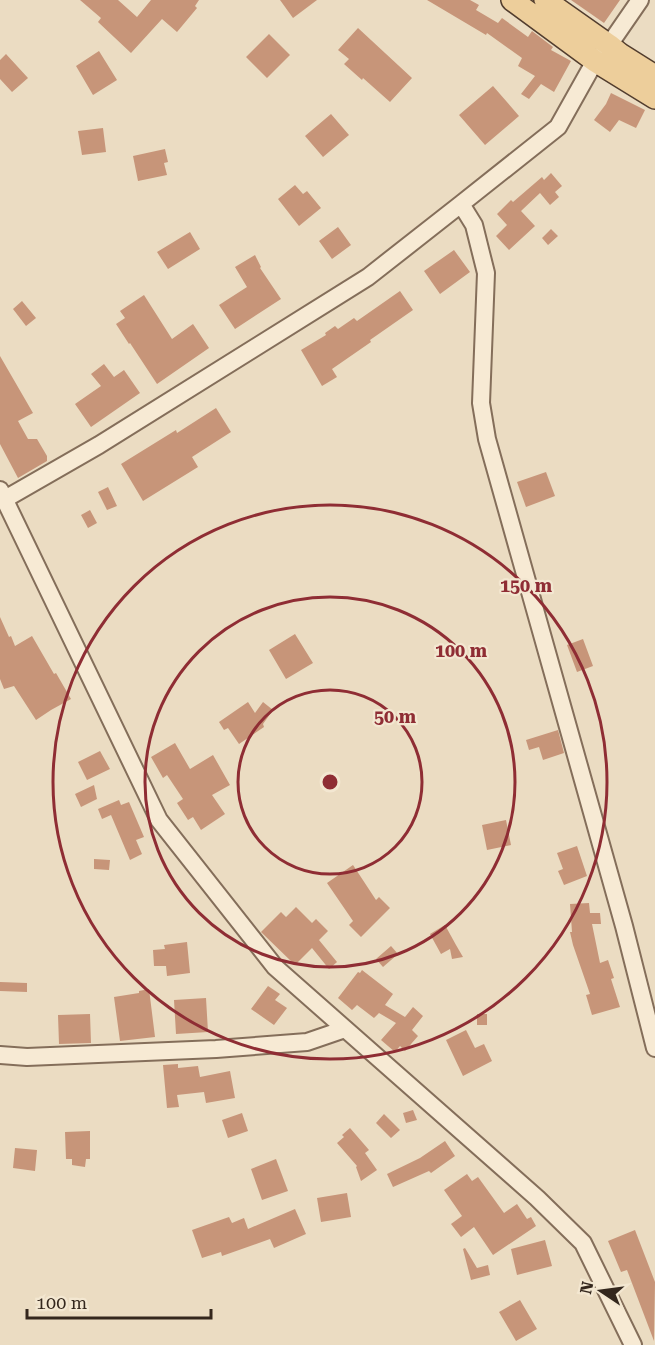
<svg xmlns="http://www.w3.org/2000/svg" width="655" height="1345" font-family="'Roboto Serif',serif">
<rect width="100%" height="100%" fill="#ebdcc2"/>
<!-- building -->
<path fill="#c79579" d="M80,0H118L137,17L151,0H199L195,6L197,8L177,32L162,19L131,53L98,22L101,18Z
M280,0H317L293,18Z
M427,0H470L479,5L476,10L498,23L502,18L528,37L532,31L553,47L551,50L571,61L554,92L541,84L529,99L521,94L535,76L518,66L522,58L487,33L486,35Z
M571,0H620L604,23Z
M358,28L412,78L390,102L363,78L362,80L344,64L349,59L338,50Z
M269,34L290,55L267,78L246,57Z
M99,51L117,80L93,95L76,66Z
M6,54L28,78L12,92L0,79V60Z
M493,86L519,116L485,145L459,115Z
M611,93L645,110L636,128L619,120L610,132L594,120L606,104Z
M331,114L349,135L323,157L305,136Z
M103,128L106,152L82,155L78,131Z
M165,149L168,162L164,163L167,175L138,181L133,156Z
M551,173L562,186L555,192L559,197L550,205L540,193L521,211L535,226L509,250L496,236L507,225L497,214L511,200L513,202L542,177L544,180Z
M295,185L303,194L307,191L321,208L299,226L278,199Z
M338,227L351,245L332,259L319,241Z
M551,229L558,236L548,245L542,238Z
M190,232L200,249L168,269L157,252Z
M454,250L470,272L440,294L424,271Z
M255,255L261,267L260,268L281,299L235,329L219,305L247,287L235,267Z
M400,291L413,310L370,340L371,342L332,369L337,377L322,386L301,350L326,335L325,333L335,326L338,329L354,318L357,321Z
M144,295L172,339L193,324L209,348L157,384L130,343L129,344L116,324L125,318L120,311Z
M22,301L36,318L26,326L13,309Z
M0,356L33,413L18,421L28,439H37L47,456V461L18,478L0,444Z
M104,364L114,377L124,370L140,393L91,427L75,404L101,386L91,374Z
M216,408L231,432L192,457L198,467L143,501L121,464L176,430L177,433Z
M546,472L555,496L526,507L517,482Z
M108,487L117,506L107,510L98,492Z
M90,510L97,523L88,528L81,515Z
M0,617L9,637L11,636L15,646L32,636L54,674L56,673L71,699L51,710L36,720L14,686L4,689L0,679Z
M295,634L313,663L286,679L269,650Z
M583,639L593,666L577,672L567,645Z
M248,702L255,713L263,702L273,710L263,724L264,727L239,744L228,728L224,730L219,722Z
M558,730L564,753L543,760L539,747L529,750L526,740Z
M175,743L190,769L213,755L230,785L212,795L225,814L201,830L193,817L188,820L177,803L183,799L167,775L163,778L151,757Z
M100,751L110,769L87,780L78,762Z
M94,785L97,799L81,807L75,794Z
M119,800L121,805L129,802L144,837L136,840L142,854L130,860L111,815L102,819L98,809Z
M506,820L511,845L487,850L482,825Z
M577,846L587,876L564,885L558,871L563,869L557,853Z
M94,859L110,860L109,870L94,869Z
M353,865L376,900L379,897L390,908L361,937L349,925L353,921L327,883Z
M589,903L590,913H600L601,924H592L600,963L608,960L614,978L611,979L620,1007L592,1015L586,995L590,994L573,945L570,932H572L570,904Z
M296,907L312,923L316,919L328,931L319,940L337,962L329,969L312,948L295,965L261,932L281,912L286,917Z
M445,925L456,945L463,957L452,959L450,949L441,954L430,934Z
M187,942L190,973L167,976L166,966H154L153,950L165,949L164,945Z
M391,946L398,954L383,967L376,959Z
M362,970L393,994L385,1005L405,1017L413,1007L423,1016L412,1030L418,1036L405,1051L400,1046L395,1052L381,1040L396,1023L379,1013L374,1018L357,1005L352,1010L338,998L358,972L360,973Z
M0,982L27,983V992L0,991Z
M268,986L280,994L275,1000L287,1008L274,1025L251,1009Z
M149,989L155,1037L120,1041L114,997L139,993V991Z
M206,998L208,1032L176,1034L174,1000Z
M90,1014L91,1043L59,1044L58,1015Z
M477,1014H487V1025H477Z
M466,1030L475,1048L484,1044L492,1061L463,1076L446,1040Z
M178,1064V1068L198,1066L200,1077L230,1071L235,1098L206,1103L204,1092L177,1095L179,1107L167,1108L163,1065Z
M413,1110L417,1120L406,1123L403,1113Z
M242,1113L248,1131L228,1138L222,1120Z
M384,1114L400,1130L391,1138L376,1123Z
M350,1128L369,1150L365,1153L377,1170L361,1181L356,1167L357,1166L337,1143L344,1137L342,1135Z
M90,1131V1159H86L85,1167L72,1165V1159H66L65,1132Z
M445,1141L455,1156L431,1173L429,1171L393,1187L387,1174L420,1158Z
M15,1148L37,1150L35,1171L13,1168Z
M276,1159L288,1191L262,1200L251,1169Z
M467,1174L472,1181L478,1177L504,1213L517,1204L527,1219L531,1217L536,1226L493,1255L474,1227L461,1237L451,1224L462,1216L444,1190Z
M347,1193L351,1217L321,1222L317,1198Z
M295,1209L306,1234L274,1248L270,1239L222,1256L221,1252L202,1258L192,1230L229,1217L232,1223L244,1218L248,1229Z
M635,1230L655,1282L654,1341L627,1270L621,1272L608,1241Z
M545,1240L552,1266L517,1275L511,1249Z
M465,1248L477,1268L488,1265L490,1275L471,1280L463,1249Z
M520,1300L537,1329L516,1341L499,1312Z"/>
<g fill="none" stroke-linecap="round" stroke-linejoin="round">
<!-- minor casing -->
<g stroke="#846e5a" stroke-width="20">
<path id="minor" d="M461,204L474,225L486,273L481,403L487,439L624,926L655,1048
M0,490L159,820L275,967L537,1198L583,1243L633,1345
M5,499L99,445L368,277L461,204L558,127L595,61L609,45L640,0
M0,1055L27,1057L216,1049L307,1042L345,1029"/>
</g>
<!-- major casing -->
<g stroke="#523d2e" stroke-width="24">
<path id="major" d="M512,0L595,61L655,98
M545,0L609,45L620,54L655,76"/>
</g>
<!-- minor -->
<use href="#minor" stroke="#f7ead4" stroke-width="16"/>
<!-- major -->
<use href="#major" stroke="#edce9b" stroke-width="21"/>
</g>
<!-- distance rings -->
<g fill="none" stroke="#8f2d34" stroke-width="3">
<circle cx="330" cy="782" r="92"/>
<circle cx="330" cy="782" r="185"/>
<circle cx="330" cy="782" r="277"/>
</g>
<circle cx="330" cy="782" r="9" fill="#8f2d34" stroke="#f3e7d1" stroke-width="3"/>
<g font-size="18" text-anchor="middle" font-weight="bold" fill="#8f2d34" stroke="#f3e7d1" stroke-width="4.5" stroke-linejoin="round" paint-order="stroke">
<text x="526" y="592">150 m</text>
<text x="461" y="657">100 m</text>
<text x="395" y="723">50 m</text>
</g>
<!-- north arrow -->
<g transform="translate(601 1291) rotate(283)" stroke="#f3e7d1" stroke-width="4.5" paint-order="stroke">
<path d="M0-4.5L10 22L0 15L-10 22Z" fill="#34271d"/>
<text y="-9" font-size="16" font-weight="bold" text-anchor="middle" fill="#34271d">N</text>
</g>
<!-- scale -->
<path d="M27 1309v9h184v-9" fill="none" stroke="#34271d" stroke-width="3"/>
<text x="36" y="1309" font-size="18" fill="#34271d" stroke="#f3e7d1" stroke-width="4.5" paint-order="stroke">100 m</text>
</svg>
